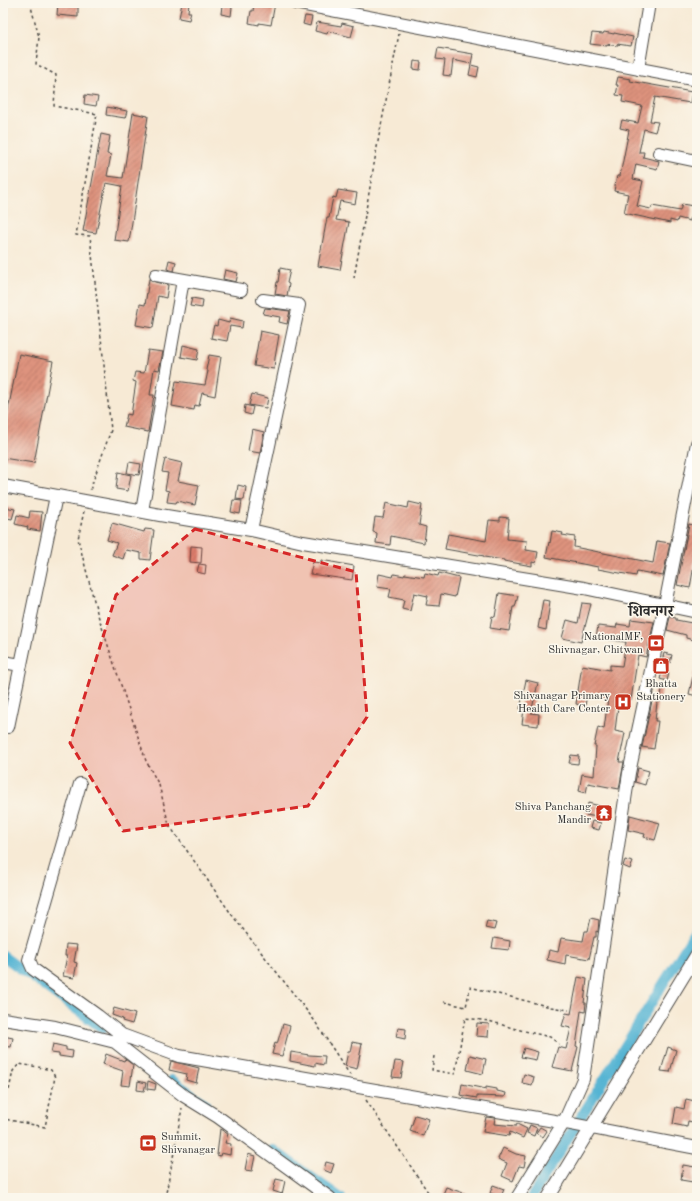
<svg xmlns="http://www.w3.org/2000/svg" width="700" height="1201" font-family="'Old Standard TT','Noto Serif Devanagari',serif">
<defs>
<pattern id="building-hatch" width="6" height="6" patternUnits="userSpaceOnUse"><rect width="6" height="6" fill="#de937e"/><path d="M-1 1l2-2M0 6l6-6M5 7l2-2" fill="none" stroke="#b47867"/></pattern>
</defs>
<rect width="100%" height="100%" fill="#fbf7ec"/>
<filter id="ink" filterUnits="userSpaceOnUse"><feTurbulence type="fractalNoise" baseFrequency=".025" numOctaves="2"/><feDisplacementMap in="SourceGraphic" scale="8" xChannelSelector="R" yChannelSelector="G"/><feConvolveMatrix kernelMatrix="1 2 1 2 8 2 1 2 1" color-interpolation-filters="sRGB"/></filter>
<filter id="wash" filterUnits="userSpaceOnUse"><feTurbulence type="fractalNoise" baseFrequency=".012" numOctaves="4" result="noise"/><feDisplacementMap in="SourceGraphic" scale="16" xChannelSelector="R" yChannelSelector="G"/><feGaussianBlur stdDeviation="0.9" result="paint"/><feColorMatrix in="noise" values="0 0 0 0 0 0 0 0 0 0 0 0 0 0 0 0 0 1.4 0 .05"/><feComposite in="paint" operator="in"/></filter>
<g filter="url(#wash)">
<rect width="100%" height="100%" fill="#f7ead5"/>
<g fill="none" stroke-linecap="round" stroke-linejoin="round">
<!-- canal -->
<path stroke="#54b4d3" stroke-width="10" d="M3,956L103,1029
M172,1080L205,1103
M272,1149L341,1198
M531,1198L697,929"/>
</g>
<g id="blocks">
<!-- building -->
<path fill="url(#building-hatch)" d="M58,3H78V17L57,15Z
M182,3H189L188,12H191L189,20L179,18Z
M254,3H275L271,25L259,23V25L249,23L251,11H253Z
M222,5L232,7L231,16L221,14Z
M305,16L312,17L310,26L303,24Z
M317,22L341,26L342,23L354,26L351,37L328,31L327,34L315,31Z
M604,32L614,34V33L633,37L631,46L617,44V46L607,44V46L590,44L592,33L603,34Z
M438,48L473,54L471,64L453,60L451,76L443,75L445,60L436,59Z
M414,61L421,62L420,70L413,69Z
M471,65L479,67L477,77L469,75Z
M618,77L631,79L630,81L692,92L690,103L655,97L650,121L658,122L655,132L644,129L639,152H644L643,157L659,161L657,169L636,164L633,179L643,181L637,206L651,209L652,206L680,211L682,204L693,206L690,221L678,218L677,222L670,220V223L624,213L628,194L614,191L617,176H620L629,130L620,128L622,120L638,123L642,106L622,102L623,96L616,95L618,85H616Z
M85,95L98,97L96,106L84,104Z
M107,107L127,111L125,118L106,115Z
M133,113L148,116L129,242L114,240L122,186L106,183L96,233L83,231L101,134L110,136L107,154L111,155L107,176L123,178Z
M338,190L357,193L355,204L340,201L336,220L349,222L340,270L318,266L327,218H329L333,197L336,198Z
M169,260L176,262L174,271L167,269Z
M280,268L290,270L287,283L289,284L287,296L275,294L277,282H278Z
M225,270L238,273L236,282L223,279Z
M149,279L155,282L168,285L166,298L158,296L153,328L136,325L140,304L145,305Z
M192,298L203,300L202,308L190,306Z
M265,308L290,311L287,324L279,322L280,317L263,314Z
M230,318L243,321L242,328L230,326L227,341L211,338L214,325L217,326L218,320L229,323Z
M260,331L279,335L275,358L274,369L254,366Z
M183,345L199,349L197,360L181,357Z
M148,350L163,352L159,370L154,369L150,395H154L148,432L124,427L127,414L131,415L136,382L133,381L135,372L144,373Z
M19,354L53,361L34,463L3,458V436Z
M209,355L221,357L215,396L202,393L199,406L195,405L194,410L172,406L176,381L205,385L208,371L206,370Z
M252,394L268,398L266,408L249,405Z
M245,405L253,407L251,415L244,413Z
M252,429L264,432L260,453L248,451Z
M165,459L182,463L178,481L199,485L195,505L177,501L176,503L167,502L169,491L165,490L168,473L162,472Z
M129,462L141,464L139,475L127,473Z
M118,472L131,475L128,491L116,489Z
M238,485L246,487L244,500L236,499Z
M233,500L242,501L240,514L231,512Z
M409,502L422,505L419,525L426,527L424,543L391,536L390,545L376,543L377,533L373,532L375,517L383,518L386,503L408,508Z
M5,507L15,509L12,519L3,517Z
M30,511L42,512L40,531L27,529L28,527L15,524L17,515L29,518Z
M500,517L509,518L507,539L527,541L526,550L538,552L536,563L532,562V566L504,561V560L484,557V556L445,549L448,534L486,541L489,520L500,521Z
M112,523L144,532L145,529L154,530L150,560L141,559V553L126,550L123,559L112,555L117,543L107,540Z
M689,524L697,526V548L690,588L677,585Z
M552,531L563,533L562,535L575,537L574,547L653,563L657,541L670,543L663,576L637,571L636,576L598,569V567L546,557L549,542L550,543Z
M191,546L202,547L201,563L190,562Z
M321,560L354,566L352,580L310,574L313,562L321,563Z
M199,564L206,565L205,574L197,572Z
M425,573L438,576L439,573L459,578L455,597L441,594L439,606L426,605L428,596L414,593L410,611L402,609L404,600L389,597L391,589L377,587L379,574L393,577L394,574L404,576L405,574L424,577Z
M499,593L518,596L515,607H513L509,631L490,628L492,616L495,617Z
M543,600L550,601L546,630L538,628Z
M582,603L591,604L581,642L562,638L567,620L578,623Z
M670,617L676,618V620L697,624V641L686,638V635L667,630Z
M631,619L654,622L646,657L638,655L631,700L619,698L615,731L625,733L619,762H624L619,789L588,783L586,793L579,791L582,774L594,776L596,746H594L598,727L604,729L608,698L587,694L585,706L576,704L582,665L610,670V665L622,666L626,642L596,638L598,626L616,628L617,624L630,626Z
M664,653L672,655L670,663L662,661Z
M662,672L669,673L667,681L660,679Z
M694,672L697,673V696L689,694Z
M526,680L538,683L531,713L539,714L538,726L522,724L524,709H520Z
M655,687L662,689L660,702H657L655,721H658L654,749L642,747Z
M571,755L579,756L578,764L569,763Z
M638,768L649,771L645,785L635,782Z
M588,803L600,806L597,817L586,815Z
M630,815L660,823L655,840L644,837L645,834L628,830Z
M592,821L601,823L599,830L590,828Z
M625,860L633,862L630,869L623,866Z
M591,918L599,920L598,932L596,931V937H594L589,959L566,955L565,964L547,960L549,950L558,952L561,938L583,941L585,931H588Z
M487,921L496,923L494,930L485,928Z
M494,938L510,941L509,950L492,948Z
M66,944L77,945L74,962L77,963L74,978L63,976L67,956H65Z
M578,977L587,979L584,1003H586L585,1012L581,1011L576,1046L578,1047L572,1071L552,1067L558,1047L566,1049L571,1028L562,1026L566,1013L571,1014Z
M114,1008L135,1014L132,1024L122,1021L123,1019L112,1015Z
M477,1023L489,1024L488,1037L476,1036Z
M283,1024L290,1026L282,1056L272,1054L275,1043L277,1044Z
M398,1028L406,1029L405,1039L396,1037Z
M3,1036L13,1038L11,1047L3,1046Z
M352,1042L362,1044L357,1069L345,1066L348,1052H350Z
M53,1044L66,1047V1050L73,1051L72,1058L59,1056V1054L51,1053Z
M668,1047L676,1050L670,1072L661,1071Z
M524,1048L538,1052L536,1060L521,1057Z
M291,1052L309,1055L325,1056L324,1065L315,1063V1066L290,1061Z
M106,1054L124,1061L125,1059L133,1065L130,1086L121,1085L123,1071L103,1064Z
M470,1055L486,1059L483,1074L467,1070Z
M171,1061L199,1068L196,1083L186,1080L187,1074L169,1070Z
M395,1061L404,1062L401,1078L392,1077Z
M524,1074L534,1077L532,1085L522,1083Z
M138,1081L146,1083L144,1091L137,1090Z
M148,1081L156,1084L155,1090L147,1089Z
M462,1084L486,1089V1087L497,1089V1091L506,1093L505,1097L477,1096V1098L460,1095Z
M686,1099L695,1101L693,1112L697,1113V1123L688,1121L687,1127L673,1124L676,1107L684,1109Z
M415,1115L429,1119L423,1136L410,1131Z
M486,1117L495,1118L494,1124L516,1126L517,1124L527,1129L523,1138L510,1132L509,1136L483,1132Z
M530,1125L537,1128L534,1136L527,1133Z
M540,1127L547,1131L543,1137L536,1133Z
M220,1129L228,1134L225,1143L231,1144L230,1155L221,1153L220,1156L217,1155Z
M503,1148L516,1154L526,1156L524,1167L519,1166L513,1181L502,1176L507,1163L498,1159Z
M248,1154L255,1156L252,1171L245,1170Z
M326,1162L334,1164L331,1173L324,1170Z
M683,1165L695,1167L693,1182L681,1180Z
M276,1179L285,1181L282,1194L273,1191Z
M493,1185L504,1189L501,1197L490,1193Z
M446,1187L475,1197V1198H455L443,1194Z"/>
</g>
</g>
<g filter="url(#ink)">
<use href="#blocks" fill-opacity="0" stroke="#4a4844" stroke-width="1"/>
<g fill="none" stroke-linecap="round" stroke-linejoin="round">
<!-- minor casing -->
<g stroke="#4a4844" stroke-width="14">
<path id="minor" d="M295,3L697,80
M638,69L649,3
M659,153L697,161
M156,275L241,290
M3,486L160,515L251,530L303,542L584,588L697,612
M142,511L183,280
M251,530L299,305L263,300
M3,662L21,665
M3,726L8,727L56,496
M80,784L29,960L33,969L98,1016L122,1035
M3,1019L55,1027L115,1042L184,1096L218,1117L330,1198
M115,1042L122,1035L179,1056L566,1123L697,1148
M517,1198L564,1122L583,1079L629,773L665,605L697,443
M548,1198L697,954"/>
</g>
<!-- path -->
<path stroke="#4a4844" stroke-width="1.5" stroke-dasharray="3 3" stroke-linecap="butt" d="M30,3L39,37L36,64L56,75L54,106L97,114L76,235L90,236L111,430L90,490
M354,278L379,136L399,34
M84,511L78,539L97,612L146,761L159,785L169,825L232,915L314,1020L350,1075
M444,1002L466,1007L470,987L551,1007L569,1010
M434,1056L432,1070L455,1074L465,1018L489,1021L516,1029L550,1037L559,1044
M366,1100L432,1198
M3,1128L4,1119L45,1127L55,1077L51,1070L38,1067L19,1064L13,1071L9,1090
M165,1198L172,1163L182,1108"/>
<!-- minor -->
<use href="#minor" stroke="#fff" stroke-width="12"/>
</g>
</g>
<!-- marked area -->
<path fill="#d62828" fill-opacity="0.2" stroke="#d62828" stroke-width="3" stroke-dasharray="8 5" stroke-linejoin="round" d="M195,529L356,572L367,717L308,806L123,831L70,743L116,595Z"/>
<!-- icons -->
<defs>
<g id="bank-square" transform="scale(0.9)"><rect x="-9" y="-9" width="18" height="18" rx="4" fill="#c8321e" stroke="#fbf7ec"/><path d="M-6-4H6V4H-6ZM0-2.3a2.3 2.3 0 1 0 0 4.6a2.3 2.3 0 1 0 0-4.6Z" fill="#fff"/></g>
<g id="shop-square" transform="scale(0.9)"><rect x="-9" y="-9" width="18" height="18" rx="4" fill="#c8321e" stroke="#fbf7ec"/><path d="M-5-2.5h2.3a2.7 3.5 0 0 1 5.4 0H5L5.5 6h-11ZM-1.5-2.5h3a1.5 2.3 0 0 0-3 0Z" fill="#fff"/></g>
<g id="hospital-square" transform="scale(0.9)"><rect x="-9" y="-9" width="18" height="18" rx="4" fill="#c8321e" stroke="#fbf7ec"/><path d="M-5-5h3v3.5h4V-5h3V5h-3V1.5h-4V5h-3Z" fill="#fff"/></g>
<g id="temple-square" transform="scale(0.9)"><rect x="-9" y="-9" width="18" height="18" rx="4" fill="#c8321e" stroke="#fbf7ec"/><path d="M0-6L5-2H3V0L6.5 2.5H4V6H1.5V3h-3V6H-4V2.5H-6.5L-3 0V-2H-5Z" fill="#fff"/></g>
</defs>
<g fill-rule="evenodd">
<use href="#bank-square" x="656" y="643"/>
<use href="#shop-square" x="661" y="666"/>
<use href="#hospital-square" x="623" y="702"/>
<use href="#temple-square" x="604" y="813"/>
<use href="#bank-square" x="148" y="1143"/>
</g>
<g text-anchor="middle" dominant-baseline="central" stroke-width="3" stroke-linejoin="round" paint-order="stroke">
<!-- poi labels -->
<g font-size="11" fill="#2b2b2b" stroke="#fbf7ec" text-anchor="end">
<text x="643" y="637">NationalMF,<tspan x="643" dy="13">Shivnagar, Chitwan</tspan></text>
<text x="661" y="684" text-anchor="middle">Bhatta<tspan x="661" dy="13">Stationery</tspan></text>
<text x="610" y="696">Shivanagar Primary<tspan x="610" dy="13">Health Care Center</tspan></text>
<text x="591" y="807">Shiva Panchang<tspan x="591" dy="13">Mandir</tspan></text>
<text x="161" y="1137" text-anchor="start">Summit,<tspan x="161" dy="13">Shivanagar</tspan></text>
</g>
<!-- district labels -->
<g font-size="15" font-weight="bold" fill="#2b2b2b" stroke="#fbf7ec">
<text x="651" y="612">शिवनगर</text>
</g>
</g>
<!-- margin -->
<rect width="700" height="1201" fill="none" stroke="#fbf7ec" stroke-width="16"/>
</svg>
